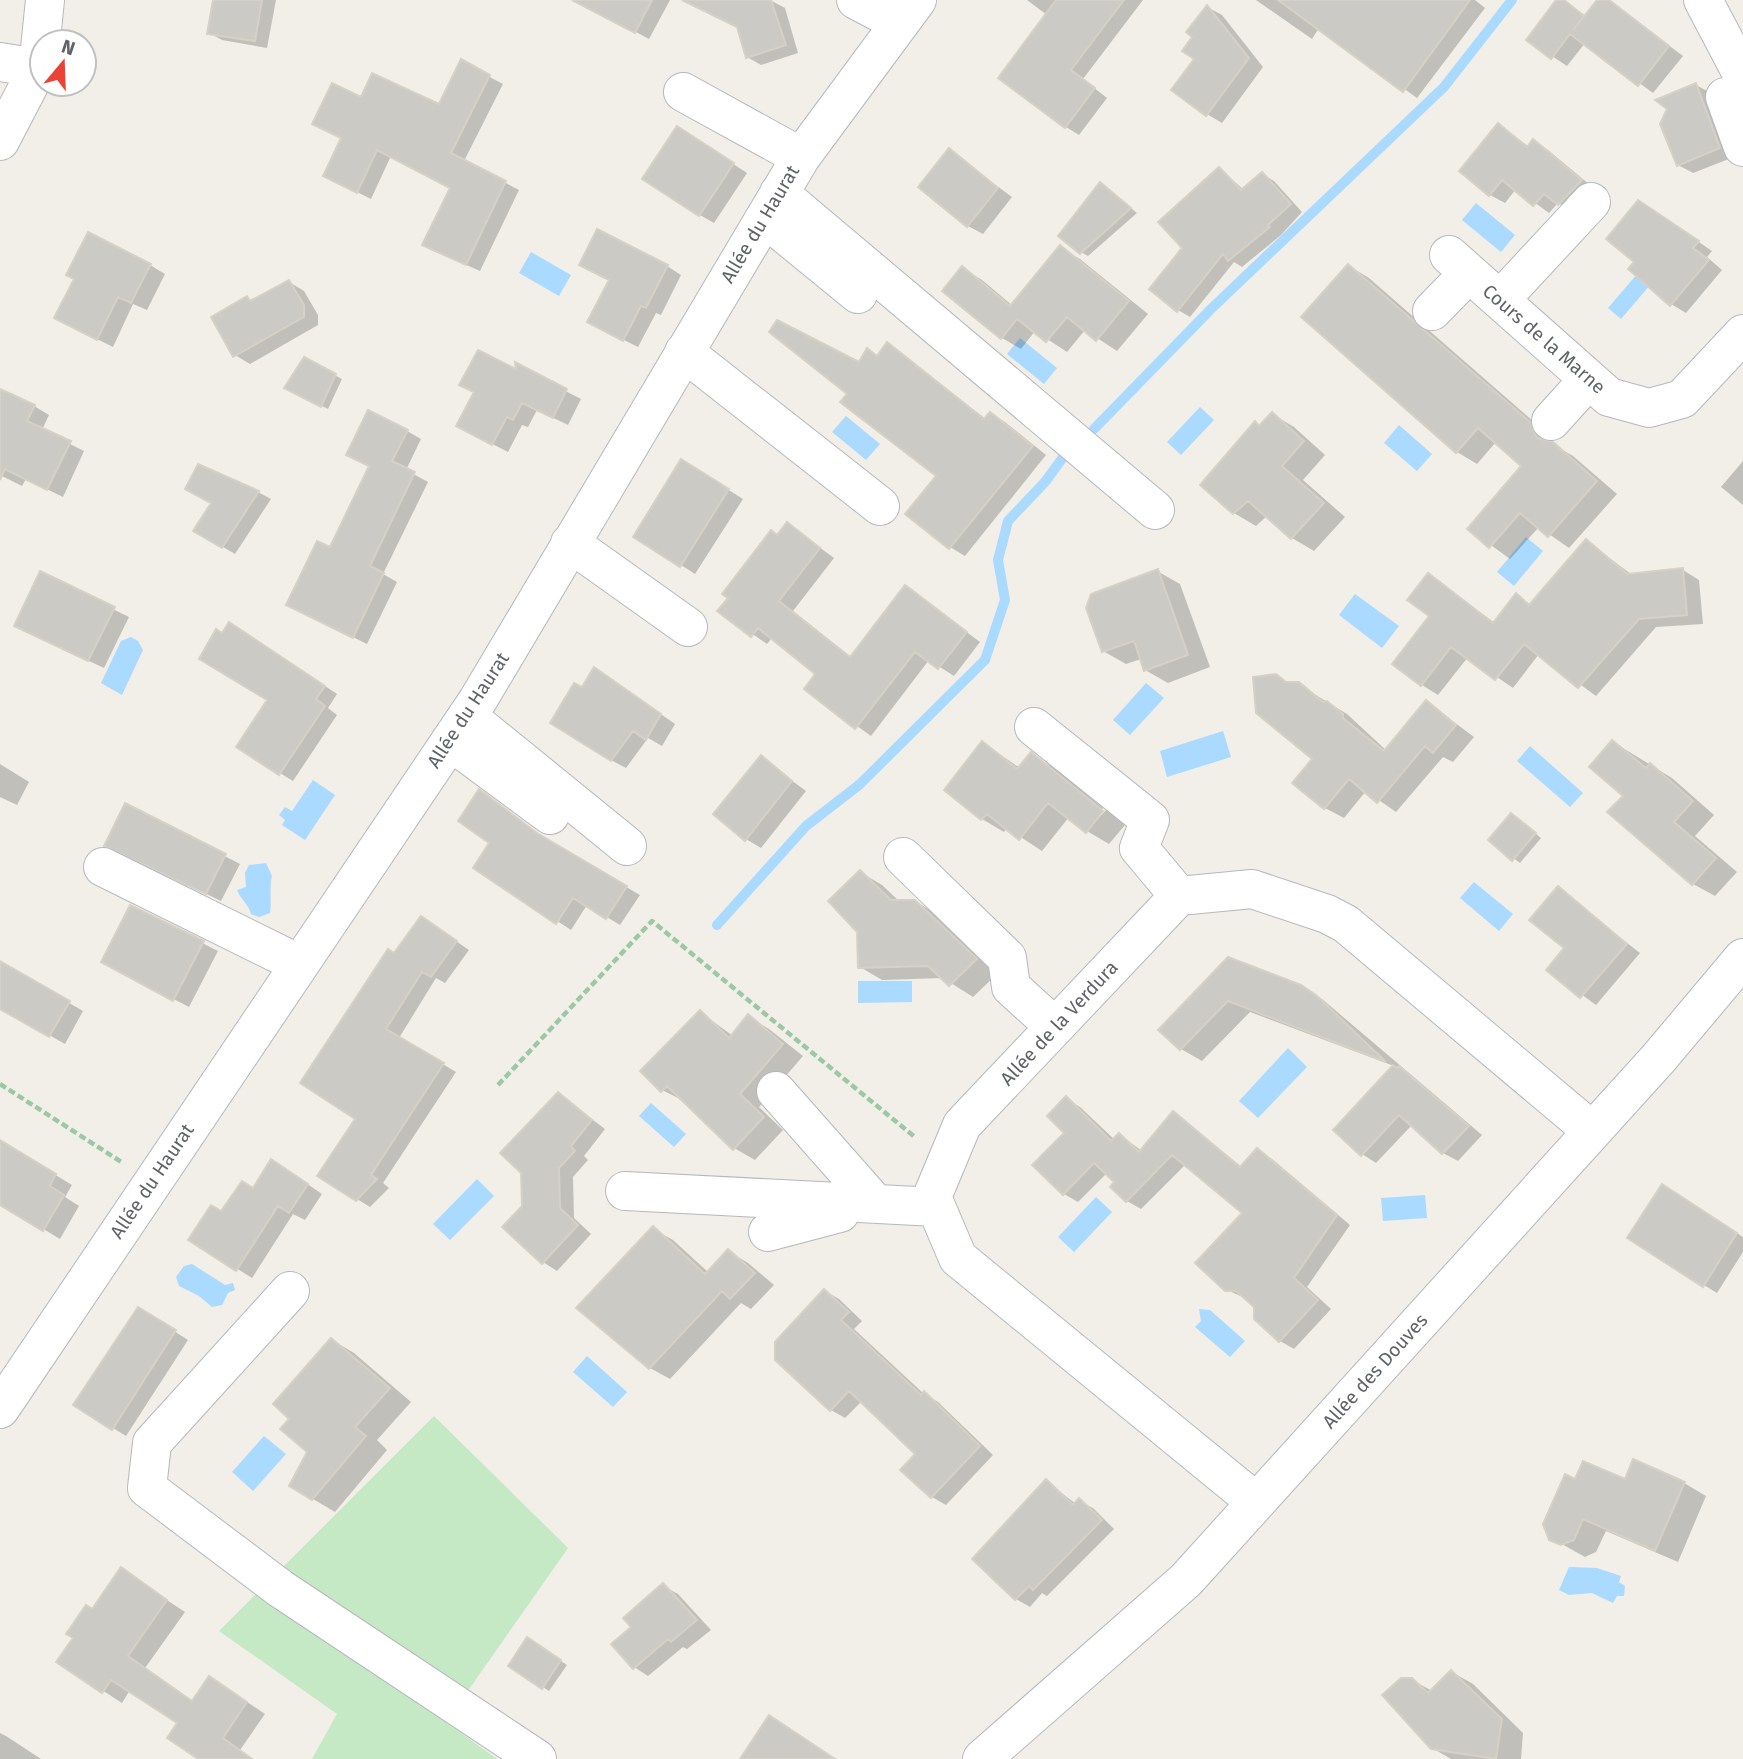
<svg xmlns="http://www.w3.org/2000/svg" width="1743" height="1759" font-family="'Fira Sans',sans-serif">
<rect width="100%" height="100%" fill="#f1efe8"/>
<!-- green -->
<path fill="#c5e8c5" d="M434,1416L568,1548L446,1722L497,1759H312L337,1714L219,1631Z"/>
<!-- water -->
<path fill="#aadaff" d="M1476,203L1515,235L1501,252L1462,220Z
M531,252L571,275L559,296L519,273Z
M1638,273L1651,284L1621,319L1608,308Z
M1020,338L1057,368L1044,384L1007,354Z
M1200,407L1214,420L1181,455L1167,442Z
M846,416L880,444L866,460L832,432Z
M1399,425L1432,454L1417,471L1384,443Z
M1526,537L1543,551L1514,586L1497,572Z
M1355,594L1399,626L1382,648L1339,615Z
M131,637L138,641L143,650L122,695L101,683L121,641Z
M1146,683L1164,698L1130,735L1113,720Z
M1223,731L1231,757L1167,777L1160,751Z
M1530,746L1583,793L1570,807L1517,761Z
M313,780L335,795L305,840L282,825L285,820L279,815L285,807L292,811Z
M266,863L272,876C269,889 272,900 270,913L259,917L251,914C248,903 241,900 237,890L246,887L245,873L249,865Z
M1474,882L1513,914L1499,931L1460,898Z
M858,981H912V1002L858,1003Z
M1288,1048L1307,1067L1258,1118L1239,1101Z
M651,1103L686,1134L674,1147L639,1116Z
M477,1179L494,1196L450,1240L433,1224Z
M1425,1195L1427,1218L1383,1221L1381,1198Z
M1096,1197L1112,1212L1074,1252L1058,1237Z
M192,1264L225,1285L233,1283L235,1290L228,1293L222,1305L212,1307L199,1296L179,1286L176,1277L184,1266Z
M1199,1309L1210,1310L1245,1341L1230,1357L1195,1327L1201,1321Z
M587,1356L627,1392L613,1407L573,1372Z
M264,1436L286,1454L253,1491L232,1472Z
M1569,1567L1597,1568L1621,1576L1619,1582L1625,1586L1624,1596H1617L1613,1603L1592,1593L1569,1595L1559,1590Z"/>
<!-- shadow -->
<path fill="#0003" d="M215,0H276L267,48L222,40L209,33Z
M602,0H670L649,39L610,18Z
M684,0H770L785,8L798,53L761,65L747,57L739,27Z
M1027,0H1143L1083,79L1107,98L1079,135L1066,127L1047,15Z
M1256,0H1475L1485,8L1417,98L1319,28L1312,39Z
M1559,0L1586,16L1599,0H1608L1683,56L1653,93L1585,43L1567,66L1528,40Z
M1207,7L1222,15L1263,67L1222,123L1207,114L1196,59L1195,37Z
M461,62L503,84L464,161L519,190L480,271L437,252L452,188L391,156L371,199L339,183L361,99L440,106Z
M1696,85L1711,93L1734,157L1693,173L1678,165Z
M1499,125L1529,147L1534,141L1548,150L1596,190L1574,212L1558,203L1549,213L1516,189L1505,203L1490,195Z
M692,137L747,173L714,223L700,215Z
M949,151L1012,197L983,234L968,226Z
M1220,169L1244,190L1262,174L1274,181L1302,212L1281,235L1242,267L1234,262L1190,317L1178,310Z
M1107,188L1137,213L1088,256L1081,252Z
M1654,211L1712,251L1707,257L1722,270L1686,313L1671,304L1637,262Z
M1060,248L1080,259L1148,314L1117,351L1085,330L1067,352L1035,331L1021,349L1002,338L963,269L982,280L1013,306Z
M150,265L165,274L147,310L133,304L113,347L71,326Z
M667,266L681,275L661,315L656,313L638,347L604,330Z
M1349,266L1369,278L1550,436L1554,445L1573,456L1617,494L1569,548L1539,527L1510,559L1469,529L1524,466L1496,442L1477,464L1457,452L1304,317Z
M289,282L304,291L318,315V325L250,364L235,355L247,298L253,301Z
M888,345L986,419L990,414L1005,422L1046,455L965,556L950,547L938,476L849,394L868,351L878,357Z
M304,359L342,379L328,409L293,392Z
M517,366L581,399L568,425L537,410L528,427L522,425L508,452L473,434L519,372Z
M0,403L34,406L49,415L42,430L84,451L63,497L26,479L22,486L0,475Z
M1272,414L1294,427L1325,455L1303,480L1345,517L1314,551L1292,538L1267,516L1256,526L1234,513L1255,424L1261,427Z
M407,431L421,439L406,470L428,482L383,574L397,582L367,644L302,612L331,549Z
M1743,461V505L1721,487Z
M697,470L743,499L695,574L681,565Z
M258,492L271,499L235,554L196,531Z
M788,524L834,558L793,611L852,658L906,587L980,642L954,676L929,660L871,736L806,689L818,674L772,638L767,644L720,611Z
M1587,541L1632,575L1683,570L1699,580L1703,624L1656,627L1596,696L1539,654L1513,688L1468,657L1438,695L1422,685L1431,616L1428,575L1495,623L1516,596L1532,605Z
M1157,571L1180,584L1210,667L1168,683L1145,670L1141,659L1126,664L1103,651Z
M41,574L129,617L104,668L31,634Z
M243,631L337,694L328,708L337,715L293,781L280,773L269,700L223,635Z
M609,678L675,724L662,746L648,738L626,768L611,760L582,689Z
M1289,684H1298L1347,714L1387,751L1427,702L1474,737L1453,762L1443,757L1396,812L1366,791L1344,818L1325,808L1315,759Z
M1613,742L1672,778L1714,815L1695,836L1737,872L1715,896L1693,884L1626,796Z
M983,743L1020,768L1031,755L1053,767L1103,808L1085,830L1069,817L1042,851L1007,828L1004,832L982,819Z
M761,758L806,791L761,848L746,839Z
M0,764L29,782L17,805L0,797Z
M493,800L551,843L640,895L620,925L587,905L571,930L475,867L492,842Z
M126,805L240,864L221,901L121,853Z
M1106,810L1125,825L1109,844L1087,831Z
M1518,819L1541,838L1520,863L1490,840Z
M860,872L882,885L900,902L915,901L938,915L998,973L973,997L943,978L882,980L860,967Z
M1558,889L1640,953L1596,1005L1548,970L1566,948Z
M131,907L218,951L189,1007L118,970Z
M434,926L469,950L445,983L436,978L399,1038L456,1072L383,1183L389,1188L370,1207L357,1199V1118L394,955Z
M1228,959L1300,986L1322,999L1482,1135L1458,1161L1443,1153L1412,1125L1376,1163L1362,1154L1335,1130L1394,1066L1250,1012L1202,1061L1181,1049L1161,1030Z
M0,963L83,1011L65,1044L0,1007Z
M700,1012L733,1036L748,1017L769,1029L803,1056L759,1107L783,1130L755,1160L734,1148L684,1101L662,1090Z
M558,1094L605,1129L584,1156L588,1160L573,1177L574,1218L591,1234L557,1271L543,1262L524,1207Z
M1066,1099L1080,1107L1115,1140L1120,1135L1142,1151L1174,1114L1242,1167L1258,1151L1272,1159L1350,1225L1307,1287L1331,1309L1294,1349L1280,1341L1247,1299L1227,1290L1244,1213L1186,1164L1141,1209L1127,1201L1107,1173L1078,1202L1064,1194Z
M0,1141L72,1185L65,1197L79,1206L60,1239L0,1203Z
M287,1170L322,1194L305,1220L293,1214L252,1278L190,1239L254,1190Z
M1676,1194L1743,1237V1252L1717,1293L1704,1285Z
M653,1229L673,1240L708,1272L728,1251L748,1263L774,1285L751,1309L741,1303L670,1379L650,1368Z
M825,1291L839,1299L862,1321L854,1329L924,1394L938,1402L993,1455L946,1505L932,1497L918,1454L862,1401L845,1418L831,1410L777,1360Z
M152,1317L188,1340L126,1436L113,1428Z
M332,1340L354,1353L411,1402L377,1440L387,1450L335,1512L313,1499L309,1451L291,1418Z
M1046,1481L1076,1504L1079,1501L1093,1508L1114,1529L1047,1596L1042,1593L1030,1607L1016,1599Z
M1626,1481L1684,1483L1706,1496L1678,1562L1606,1531L1596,1552L1585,1557L1551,1538Z
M121,1570L185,1612L145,1668L194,1702L228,1689L265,1714L240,1750L253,1759H201L179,1723L130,1690L122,1703L59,1662Z
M663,1586L678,1594L711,1630L687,1649L683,1647L648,1676L634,1667L633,1627Z
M534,1643L567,1665L549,1691L543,1687Z
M1452,1672L1473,1684L1523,1733L1521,1759H1451L1432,1748L1412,1680L1432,1691Z
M0,1733L6,1736L41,1759H0Z"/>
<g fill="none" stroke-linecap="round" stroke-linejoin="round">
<!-- stream -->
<path stroke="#aadaff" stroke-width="10" d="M1094,429L1211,309L1444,87L1512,0
M717,925L806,826L859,785L985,660L1005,600L998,560L1008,521L1045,482L1064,456"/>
</g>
<!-- building -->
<path fill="#cccac5" stroke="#d6d1c6" stroke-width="2" d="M213,0H262L255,41L207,34Z
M572,0H652L635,33Z
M682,0H771L786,45L746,58L737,27Z
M1056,0H1124L1071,70L1095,88L1065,128L998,78Z
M1278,0H1470L1403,92Z
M1556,0H1564L1584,16L1573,30L1597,0H1609L1669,46L1638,86L1570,34L1551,59L1526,40Z
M1207,5L1249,58L1206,116L1171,90L1194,59L1182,51L1192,37L1186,32Z
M461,59L490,75L451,153L506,181L466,265L422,245L450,188L377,150L357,193L323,176L341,138L312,124L332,83L361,97L372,73L439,104Z
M1696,83L1720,148L1677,166L1660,124L1667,109L1655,100Z
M1498,123L1527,147L1533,139L1582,180L1558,205L1544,194L1533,206L1502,180L1489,196L1459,171Z
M677,126L734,163L699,216L642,179Z
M949,148L998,188L967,227L918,187Z
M1219,167L1241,190L1262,172L1291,204L1268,225L1270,227L1228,261L1223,254L1177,312L1149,289L1182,248L1158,222Z
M1100,182L1131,208L1080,254L1058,236Z
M1638,200L1699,241L1693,248L1709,260L1670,306L1628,269L1634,262L1606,239Z
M597,229L668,265L646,308L641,306L623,341L587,322L609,280L579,265Z
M88,232L151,264L131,303L118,297L97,340L54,318L74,279L66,275Z
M1060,245L1129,301L1096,341L1067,317L1046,342L1017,319L1001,339L942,291L962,266L1010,306Z
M1348,264L1530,422L1537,438L1553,442L1597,481L1548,537L1520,513L1489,548L1467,529L1521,466L1478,428L1456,453L1301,317Z
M289,280L304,305V317L233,357L211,317L247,296L250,301Z
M777,320L859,362L867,348L877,356L887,342L984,419L990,412L1033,446L949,549L905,514L936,476L840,402L847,394L769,332Z
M478,350L516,369L515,362L567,389L553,418L522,403L513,420L507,417L492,445L456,426L474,392L459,385Z
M304,357L336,374L321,407L284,388Z
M0,389L35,405L27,421L71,441L47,490L5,469L0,480Z
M368,410L408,430L392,461L415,472L370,566L384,573L353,638L286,605L317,541L330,547L369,466L346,455Z
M1272,412L1304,441L1282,466L1324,503L1291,539L1248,501L1233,514L1200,485L1255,421L1259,426Z
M681,459L729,489L680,567L633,537Z
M198,464L259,491L222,548L193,531L211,503L185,489Z
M787,522L820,548L779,601L850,657L905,585L967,632L938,669L915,652L855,729L804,689L815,674L758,628L751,637L717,611L728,598L722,594L771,530L777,535Z
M1586,539L1627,574L1683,568L1687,615L1639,619L1578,688L1524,644L1495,680L1451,647L1421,686L1392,664L1429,616L1407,600L1428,573L1493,623L1516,593L1529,605Z
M1158,569L1188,655L1144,671L1134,641L1102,652L1086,608L1091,594Z
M40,571L115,607L88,661L14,626Z
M229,622L325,686L316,699L325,706L279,775L236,747L267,700L199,659L216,629L222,633Z
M594,667L661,714L646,740L633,731L611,761L550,723L574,683L582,687Z
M1276,674L1286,682H1299L1323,702L1327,701L1343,714V718L1384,751L1426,700L1456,725L1433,753L1425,746L1377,803L1349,779L1324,809L1292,783L1312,759L1256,713L1253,677Z
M1612,740L1646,768L1650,763L1693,801L1674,822L1716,858L1692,885L1607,812L1623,796L1589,767Z
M982,741L1017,769L1031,752L1103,811L1086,833L1048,803L1019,840L987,814L981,820L944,790Z
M761,755L792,781L745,841L713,814Z
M479,789L537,833L627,886L606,919L573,898L556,924L473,868L489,843L458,821Z
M125,803L226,854L206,894L104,846Z
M1511,813L1536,833L1512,861L1488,840Z
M860,870L891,900H915L977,959L949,986L928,966L858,968L857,932L828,901Z
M1558,886L1627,944L1580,998L1546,970L1564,948L1529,920Z
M130,905L204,941L173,1001L101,962Z
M421,916L457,941L431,977L422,972L386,1029L444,1063L371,1175L377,1179L356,1201L317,1176L355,1119L300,1083L388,949L394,953Z
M1228,957L1301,985L1316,995L1386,1062L1228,1001L1180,1050L1158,1030Z
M0,961L70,1001L49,1037L0,1009Z
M700,1010L729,1038L748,1014L783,1044L740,1094L764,1117L733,1150L667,1086L661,1092L640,1071Z
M1393,1065L1397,1068L1399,1066L1469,1126L1442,1154L1399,1115L1361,1156L1333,1130Z
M558,1092L592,1120L571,1146L575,1151L559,1168L560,1208L578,1225L542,1264L502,1227L522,1206L521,1173L500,1153Z
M1066,1096L1111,1141L1119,1133L1139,1152L1173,1111L1240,1167L1257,1148L1337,1215L1294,1278L1318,1300L1279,1342L1254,1319V1307L1236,1291H1225L1195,1263L1242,1213L1172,1155L1126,1202L1110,1187L1114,1182L1094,1163L1063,1195L1032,1165L1064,1133L1047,1116Z
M0,1140L56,1174L50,1186L64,1195L43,1231L0,1205Z
M271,1159L308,1184L289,1213L278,1206L236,1271L188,1240L211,1205L221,1211L242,1181L253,1188Z
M1662,1184L1737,1233L1703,1287L1627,1238Z
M653,1226L705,1274L728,1249L755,1273L730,1299L722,1291L649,1369L576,1308Z
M824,1289L849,1312L841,1320L921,1395L924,1391L980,1446L931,1498L900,1470L915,1454L849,1391L830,1411L775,1360V1342Z
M138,1307L176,1330L112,1430L73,1405Z
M331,1338L390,1388L355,1427L366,1436L312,1500L289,1486L307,1452L280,1429L289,1419L273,1404Z
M1633,1459L1685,1482L1655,1551L1583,1519L1574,1540L1561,1545L1549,1540L1543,1524L1565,1474L1575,1479L1583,1461L1625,1479Z
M1046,1479L1073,1505L1079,1498L1102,1520L1033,1590L1029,1586L1015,1600L972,1559Z
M121,1567L167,1600L128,1656L192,1701L209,1676L247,1702L223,1738L252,1759H198L167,1738L177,1723L111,1680L102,1693L56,1662L73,1638L66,1634L86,1605L92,1609Z
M663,1583L697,1620L671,1642L668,1639L633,1669L611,1644L631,1627L623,1618Z
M527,1637L561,1660L542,1689L508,1666Z
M1451,1670L1502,1719L1496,1759L1431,1749L1382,1695L1401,1678H1412L1428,1693Z
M769,1715L835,1759H740Z"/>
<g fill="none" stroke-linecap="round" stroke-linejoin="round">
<!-- minor casing -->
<g stroke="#b5b8bc" stroke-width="40">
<path id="minor" d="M856,0L900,23
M1703,0L1743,76
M0,62L38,68
M683,92L801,157
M1725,97L1743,147
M0,141L38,68L45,0
M779,193L1155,510
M765,218L858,294
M1449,255L1609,397L1649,408L1682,399L1743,334
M1500,300L1591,202
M1432,311L1469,273
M684,352L880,506
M1551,421L1589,379
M570,543L688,627
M467,716L627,846
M1034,727L1150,820L1139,848L1179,896
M450,741L550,815
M903,857L1007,958L1011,987L1055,1027
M103,867L299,964
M776,1091L875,1203
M625,1191L936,1207
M768,1232L840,1213
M290,1291L152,1443L147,1488L281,1589L537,1759
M0,1409L478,700L801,157L917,0
M1256,1502L958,1258L932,1197L962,1125L1179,896L1252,889L1327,914L1346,924L1578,1119L1590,1134
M982,1759L1186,1580L1658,1059L1743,958"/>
</g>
<!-- path -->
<path stroke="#9cc7a9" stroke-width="4.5" stroke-dasharray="7 3.5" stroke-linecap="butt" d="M0,1084L123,1163
M498,1085L652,921L916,1138"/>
<!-- minor -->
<use href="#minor" stroke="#fff" stroke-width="38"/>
</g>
<g text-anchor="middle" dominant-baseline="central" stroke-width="5" stroke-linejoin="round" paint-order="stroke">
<!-- street labels -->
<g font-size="19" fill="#5f6368" stroke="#fff">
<text transform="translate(760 224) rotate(-59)">Allée du Haurat</text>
<text transform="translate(1544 339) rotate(41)">Cours de la Marne</text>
<text transform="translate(468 710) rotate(-57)">Allée du Haurat</text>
<text transform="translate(1059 1023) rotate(-47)">Allée de la Verdura</text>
<text transform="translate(152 1181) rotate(-56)">Allée du Haurat</text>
<text transform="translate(1375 1371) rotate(-48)">Allée des Douves</text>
</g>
</g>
<!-- north arrow -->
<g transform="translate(63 63) rotate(19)"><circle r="33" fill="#ffffff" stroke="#bfc1c3" stroke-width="2"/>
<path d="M0-5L12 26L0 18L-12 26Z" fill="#ea4335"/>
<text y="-10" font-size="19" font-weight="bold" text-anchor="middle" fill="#5f6368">N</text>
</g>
</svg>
